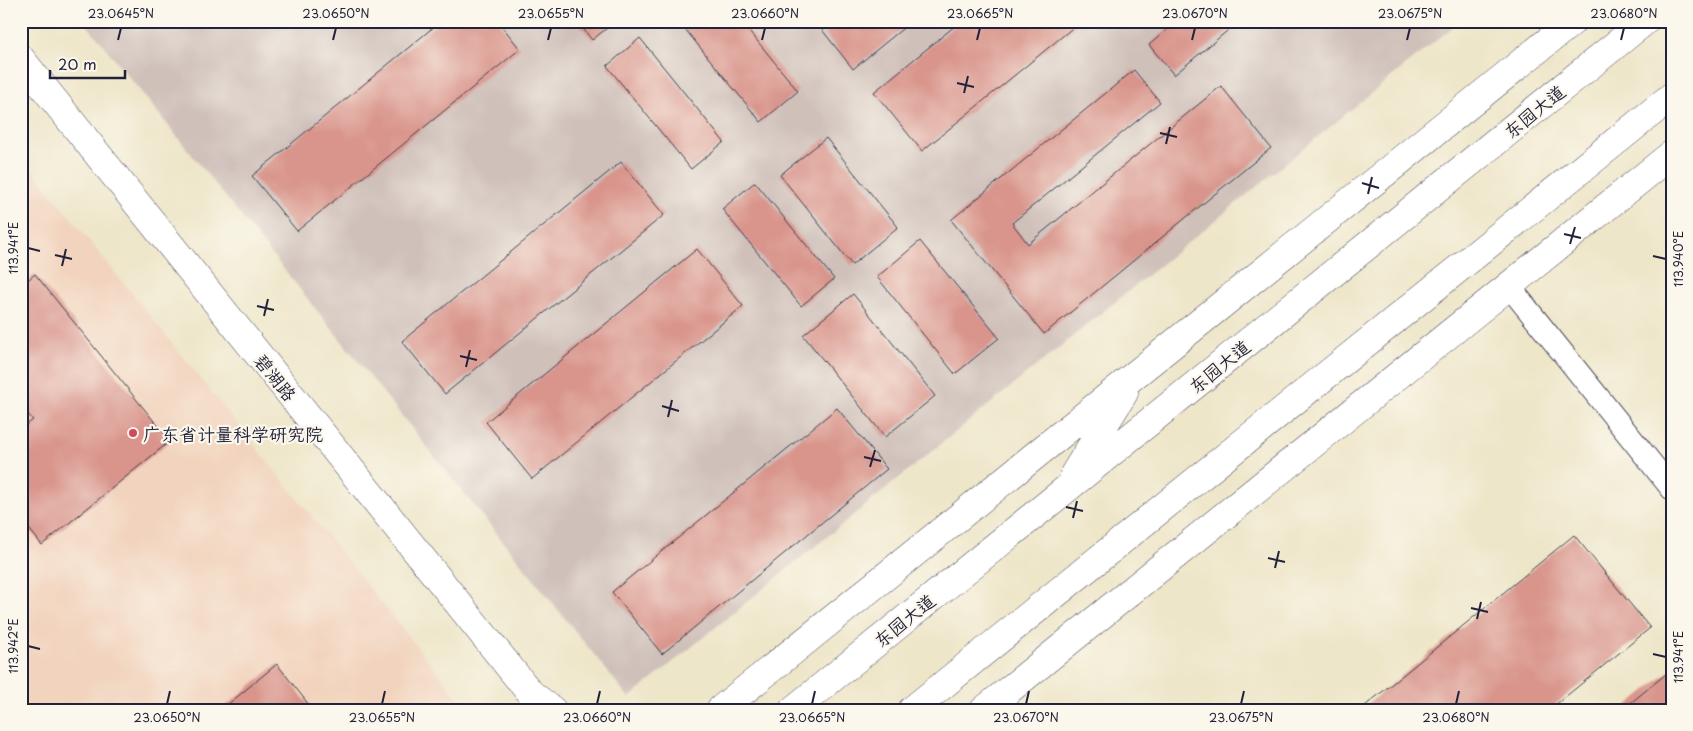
<svg xmlns="http://www.w3.org/2000/svg" width="1693" height="731" font-family="'Playpen Sans','LXGW WenKai TC',sans-serif">
<rect width="100%" height="100%" fill="#fbf7ec"/>
<filter id="ink" filterUnits="userSpaceOnUse"><feTurbulence type="fractalNoise" baseFrequency=".02" numOctaves="2"/><feDisplacementMap in="SourceGraphic" scale="10" xChannelSelector="R" yChannelSelector="G"/><feConvolveMatrix kernelMatrix="1 2 1 2 8 2 1 2 1" color-interpolation-filters="sRGB"/></filter>
<filter id="wash" filterUnits="userSpaceOnUse"><feTurbulence type="fractalNoise" baseFrequency=".0096" numOctaves="4" result="noise"/><feDisplacementMap in="SourceGraphic" scale="20" xChannelSelector="R" yChannelSelector="G"/><feGaussianBlur stdDeviation="1.12" result="paint"/><feColorMatrix in="noise" values="0 0 0 0 0 0 0 0 0 0 0 0 0 0 0 0 0 1.4 0 .05"/><feComposite in="paint" operator="in"/></filter>
<g filter="url(#wash)">
<rect width="100%" height="100%" fill="#eee6c9"/>
<!-- built -->
<path fill="#f2d4be" d="M21,156L468,710H21Z"/>
<!-- industrial -->
<path fill="#cfc0ba" d="M84,21H1460L629,698Z"/>
<g id="blocks">
<!-- building -->
<path fill="#d9958c" d="M441,21H498L520,49L297,231L252,176Z
M577,21H616L592,40Z
M682,21H741L798,91L761,122L680,23Z
M815,21H912L853,69Z
M961,21H1081L922,151L874,92Z
M1177,21H1239L1174,75L1149,45Z
M640,38L724,142L691,169L607,66Z
M1134,70L1160,102L1012,223L1028,244L1221,86L1271,148L1044,334L951,220Z
M826,138L898,227L852,265L780,175Z
M621,162L664,215L445,394L402,341Z
M755,182L834,279L801,306L722,209Z
M920,241L999,338L955,374L877,277Z
M697,249L743,306L532,479L486,422Z
M35,274L170,441L42,545L21,519V429L33,420L21,406V286Z
M853,294L935,396L885,437L803,335Z
M837,408L887,469L662,654L612,592Z
M1574,535L1650,628L1549,710H1360Z
M277,664L313,710H221Z
M1672,669V710H1622Z"/>
</g>
</g>
<g filter="url(#ink)">
<use href="#blocks" fill-opacity="0" stroke="#413f50" stroke-width="1"/>
<g fill="none" stroke-linecap="round" stroke-linejoin="round">
<!-- minor casing -->
<g stroke="#413f50" stroke-width="24">
<path id="minor" d="M1509,286L1672,489"/>
</g>
<!-- tertiary casing -->
<g stroke="#413f50" stroke-width="29">
<path id="tertiary" d="M21,59L531,694"/>
</g>
<!-- primary casing -->
<g stroke="#413f50" stroke-width="29">
<path id="primary" d="M1074,474L1124,393
M531,694L552,710
M720,710L1573,21
M793,710L1645,21
M912,710L1672,96
M984,710L1672,154"/>
</g>
<!-- minor -->
<use href="#minor" stroke="#fff" stroke-width="22"/>
<!-- tertiary -->
<use href="#tertiary" stroke="#fff" stroke-width="28"/>
<!-- primary -->
<use href="#primary" stroke="#fff" stroke-width="28"/>
</g>
</g>
<!-- ticks -->
<path fill="none" stroke="#22223b" stroke-width="2" d="M118,40L121,28M333,40L336,28M548,40L551,28M762,40L765,28M977,40L980,28M1192,40L1195,28M1407,40L1410,28M1621,40L1624,28M957,83L974,87M964,93L968,76M1160,133L1177,137M1166,144L1170,127M1362,183L1379,188M1368,194L1372,177M1564,234L1581,238M1570,244L1575,227M28,248L40,251M55,255L72,259M1653,256L1666,259M62,266L66,249M257,306L274,310M264,316L268,299M460,356L477,360M466,367L470,350M662,406L679,411M668,417L672,400M864,457L881,461M870,467L875,450M1066,507L1083,511M1073,518L1077,501M1268,558L1285,562M1275,568L1279,551M1471,608L1488,612M1477,619L1481,602M28,646L40,649M1653,654L1666,657M167,704L170,691M382,704L385,691M597,704L600,691M812,704L815,691M1026,704L1029,691M1241,704L1244,691M1456,704L1459,691"/>
<!-- markers -->
<circle fill="#d1495b" stroke="#fbf7ec" stroke-width="2" cx="133" cy="433" r="5"/>
<g text-anchor="middle" dominant-baseline="central" stroke-width="4.5" stroke-linejoin="round" paint-order="stroke">
<!-- street labels -->
<g font-size="18" fill="#22223b" stroke="#fbf7ec">
<text transform="translate(1534 111) rotate(-39)">东园大道</text>
<text transform="translate(1219 366) rotate(-39)">东园大道</text>
<text transform="translate(276 377) rotate(51)">碧湖路</text>
<text transform="translate(904 620) rotate(-39)">东园大道</text>
</g>
<!-- poi labels -->
<g font-size="18" fill="#22223b" stroke="#fbf7ec" text-anchor="start">
<text x="143" y="433">广东省计量科学研究院</text>
</g>
</g>
<!-- margin -->
<rect width="1693" height="731" fill="none" stroke="#fbf7ec" stroke-width="55"/>
<!-- scale -->
<path d="M50 70v8h75v-8" fill="none" stroke="#22223b" stroke-width="2.5"/>
<text x="58" y="70" font-size="15" fill="#22223b" stroke="#fbf7ec" stroke-width="4" paint-order="stroke">20 m</text>
<rect x="28" y="28" width="1638" height="676" fill="none" stroke="#22223b" stroke-width="2"/>
<g font-size="12" text-anchor="middle" fill="#22223b">
<text x="121" y="18">23.0645°N</text>
<text x="336" y="18">23.0650°N</text>
<text x="551" y="18">23.0655°N</text>
<text x="765" y="18">23.0660°N</text>
<text x="980" y="18">23.0665°N</text>
<text x="1195" y="18">23.0670°N</text>
<text x="1410" y="18">23.0675°N</text>
<text x="1624" y="18">23.0680°N</text>
<text transform="translate(14 248) rotate(-90)" y="4">113.941°E</text>
<text transform="translate(1679 259) rotate(-90)" y="4">113.940°E</text>
<text transform="translate(14 646) rotate(-90)" y="4">113.942°E</text>
<text transform="translate(1679 657) rotate(-90)" y="4">113.941°E</text>
<text x="167" y="722">23.0650°N</text>
<text x="382" y="722">23.0655°N</text>
<text x="597" y="722">23.0660°N</text>
<text x="812" y="722">23.0665°N</text>
<text x="1026" y="722">23.0670°N</text>
<text x="1241" y="722">23.0675°N</text>
<text x="1456" y="722">23.0680°N</text>
</g>
</svg>
